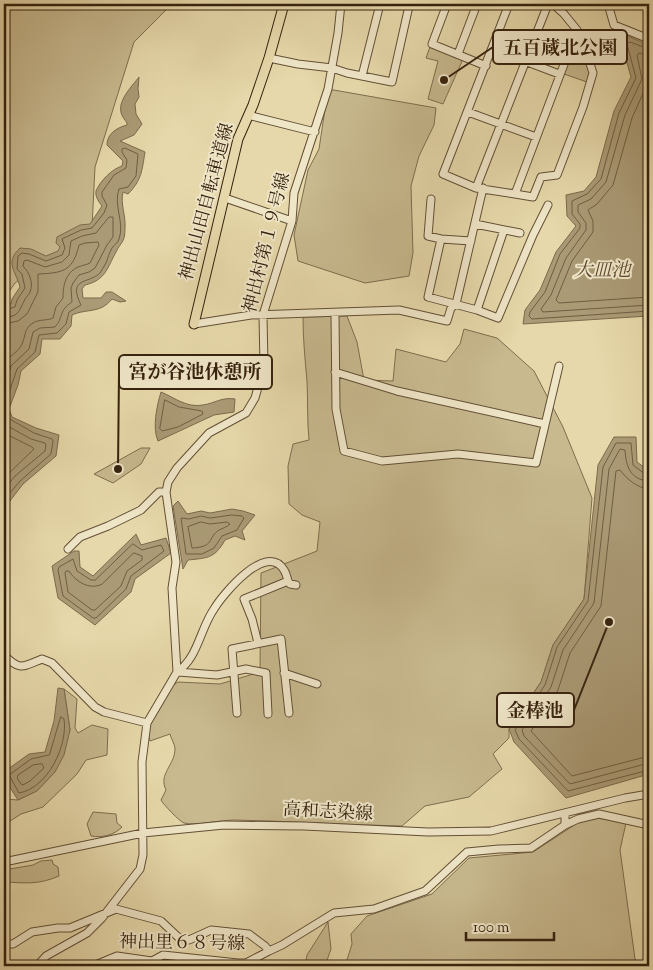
<svg xmlns="http://www.w3.org/2000/svg" width="653" height="970" font-family="'Sorts Mill Goudy','Noto Serif JP',serif">
<rect width="100%" height="100%" fill="#e6d8aa"/>
<filter id="stains"><feTurbulence type="fractalNoise" baseFrequency=".004" numOctaves="4"/><feColorMatrix values="0 0 0 0 .2 0 0 0 0 .09 0 0 0 0 .02 0 0 0 .5 -.17"/></filter>
<radialGradient id="worn" r=".72"><stop offset=".6" stop-color="#630" stop-opacity="0"/><stop offset="1" stop-color="#630" stop-opacity=".3"/></radialGradient>
<!-- green -->
<path fill="#c8b98f" stroke="#7f6d4e" d="M4,4H172L134,42L95,167L92,227L15,283L4,299Z
M575,39L580,41L590,75L587,82L564,74Z
M430,47L463,59L443,104L428,99L438,61L426,58Z
M328,89L436,108L434,125L419,156L411,186L413,253L409,276L365,283L298,261L294,235L308,170L319,149Z
M347,316L357,342L364,380L393,381L396,349L446,362L460,344L464,329L497,338L534,371L563,427L592,498L584,599L553,645L541,682L509,729V738L493,754L502,769L469,797L425,806L402,826C346,825 290,821 234,820C222,820 193,826 184,823C180,822 162,803 161,800L166,790C158,774 175,765 175,749C175,744 171,739 170,734L150,741L148,734L149,725L172,686L178,682L220,684L260,672L261,573L317,551L320,522L302,515L289,504L288,466L293,444L309,440C307,420 308,401 307,381C305,359 303,339 303,317Z
M141,448H150L141,464L113,483L94,474Z
M64,689L77,699L75,728L78,733L92,725L108,729L107,755L86,760L77,774L43,807L21,814L4,825V799L18,800L36,791L55,772L70,730Z
M93,812L116,814L117,823L122,827C114,835 103,838 91,836L87,824Z
M597,818L626,823L620,850L636,966H345L352,944L351,934L367,916L432,894L469,858L533,852L579,822Z
M52,860L53,864L58,867L59,876C38,885 26,883 4,882V870L33,865L41,861Z
M328,922L331,949L325,966H305L307,955Z"/>
<!-- water -->
<path fill="#aa9a75" stroke="#7c6a4c" d="M618,32L649,45V316L523,324L525,310L540,290L556,252L576,226L567,216L566,195L584,191L596,177L614,111L631,77Z
M139,77L138,89L139,97L135,104L136,114L142,124L134,135L120,141L145,152C142,170 142,180 128,194L123,192C120,203 126,216 125,227C125,243 122,240 116,252C107,268 106,280 85,285L82,289L83,298H101L106,292H112L126,301L120,302L112,299C100,314 88,308 72,315L71,326L60,339H42L40,354L21,371L18,385L9,409L12,417L36,428L59,435L56,456L23,484L6,506L7,515L4,517V305L11,304L12,299L20,287C16,271 4,263 20,248L31,249L46,256L58,251L60,247L56,243L57,237L80,225L90,224L102,206C99,202 95,197 96,191C100,181 112,169 122,166L123,161L107,145C107,134 116,128 127,125V123C125,120 121,115 121,112C118,100 133,85 139,77Z
M161,392C175,398 187,408 203,405C216,403 221,397 235,399L234,412L214,415L158,441C152,428 157,405 161,392Z
M614,437H636L637,462L649,471V774L566,798L514,742L509,729L541,682L553,645L584,599L598,465Z
M178,501L187,514L201,511L210,513L232,509L243,511L255,515L242,531L245,540L235,536L225,540C215,558 208,558 188,560L183,569L173,506Z
M136,534L141,545L166,538L171,553L135,579L131,592L95,625L58,598L52,566L74,551H79L80,567L93,576Z
M58,688L64,689L70,730L64,755L55,772L37,791L18,800L4,778V772L29,754L45,752L54,721Z"/>
<g fill="none" stroke-linecap="round" stroke-linejoin="round">
<!-- shore -->
<path stroke="#705e42" stroke-width="1" d="M649,49L630,42L627,44L636,78L619,113L601,179L587,194L572,201V214L580,224V228L560,254L545,292L530,312L529,316L532,319L649,311
M649,56L639,53L637,55L642,79L625,115L606,182L591,199L578,205V212L586,223V230L566,258L551,295L541,309L543,312L649,305
M649,80L632,118L613,185L597,204L588,210L593,221V232L572,261L556,300L559,303L649,297
M4,310L15,307L17,300L25,288L22,274L17,269L18,256L22,253L29,254L46,261L62,255L65,248L62,239L81,230L92,228L104,213L107,205L102,196V192L114,175L126,168L127,160L122,152V149L125,148L138,154L136,176L128,187L119,189C113,205 125,223 119,239C118,243 114,245 112,248C109,253 108,258 106,263C104,266 102,270 100,273C89,284 67,277 81,305L69,312L66,324L57,333L39,335L35,352L17,369L4,408L8,418L34,433L52,439L53,441L51,454L20,481L4,500
M4,317C18,317 18,313 24,301C25,298 29,295 30,292C34,283 29,272 23,266L24,261L27,260L45,267L62,262L69,255L71,241L82,236L96,233L109,217H113V237L107,245L95,268L89,272L79,275L73,283L71,288L72,302C58,311 64,317 55,327L40,328L33,332L29,349L11,366L4,391
M4,324L18,321L27,314L38,292V274C63,273 73,271 79,245L85,243L98,242L99,245L90,263C86,265 83,265 78,267C65,273 63,286 63,298L56,307L53,318C47,321 39,319 33,323C24,328 26,335 22,344C19,352 8,356 4,365
M165,400L179,407L202,411L203,414L178,427L162,431L160,429Z
M4,424L31,439L45,443L46,445L45,451L15,476L4,490
M4,433L32,447L34,449L4,478
M649,475L645,474L633,465L631,443H616L603,467L588,601L557,647L545,685L515,730L519,739L568,791L649,770
M649,481C630,480 626,466 625,450L620,449L609,469L594,603L563,650L551,687L522,730L524,736L570,784L649,763
M649,489C637,488 627,479 620,470L616,471L601,606L570,653L558,690L531,731L572,776L649,756
M232,515L242,516L244,518L237,530L222,536L214,548L202,554H186L181,518L189,519L201,516L210,518Z
M201,522L210,524L227,522L230,524C227,527 223,528 219,530C207,538 215,547 192,548L188,527Z
M133,544L142,550L161,545L164,551L131,576L126,589L96,618H93L63,596L58,570L59,567L73,559L77,571L91,580H95Z
M134,553L142,556V560L127,571L121,586L95,610H92L68,592L65,573L66,571H69C75,581 90,591 102,584Z
M61,717L64,719C68,745 48,788 19,793L9,775L31,759L49,755Z
M42,764L44,768L30,781L23,785L21,784L17,778L18,775L33,765Z"/>
<!-- minor casing -->
<g stroke="#624f35" stroke-width="9">
<path id="minor" d="M447,4L432,44L486,66
M509,4L443,174L476,188L515,194L577,30L564,14L553,4
M608,4L614,25L649,39
M493,49L559,74
M458,54L477,4
M269,58L298,64L332,68L347,73L392,82L409,6L402,4
M362,76L380,4
M468,112L536,137
M248,115L315,132
M476,188L548,4
M515,194L533,197L541,177L557,175L583,107L593,73L586,51L577,30
M225,198L292,221
M431,199L428,236L441,239
M475,224L520,233
M471,241L441,239L428,297L477,310L498,318L533,235L548,205
M477,310L504,230
M335,314L336,409L344,451L382,461L458,454L536,463L559,366
M194,324L251,315L399,310L447,321L451,308L456,304L483,188
M335,372L397,391L545,424
M68,549L80,537L108,526L141,510L159,492H166
M258,643L252,619L244,599L288,581L290,584L296,585
M4,655C20,671 22,667 42,659L52,663L95,707L104,712L147,723
M177,672C198,658 200,629 214,609C223,594 267,541 284,570C286,573 287,577 288,581
M178,672L217,675L246,669L266,673L268,714
M284,673L317,684
M237,713L232,649L281,639L289,713
M565,825L578,819L599,814L649,825
M4,862L143,833L224,825L304,826L428,832L491,831L625,798L649,794
M4,944H13L32,932L58,928H70L116,909L161,921L178,937L189,940L211,930L249,934L265,946L269,951L282,945L334,913L374,909L425,891L467,852L499,849L531,848L565,825V813
M37,966L46,956L87,933L102,918L140,869L143,855L142,762L147,723L177,672L172,588L176,562L166,492L168,482L177,468L209,433L246,413L255,398L264,366L263,315L292,221L294,193L328,89L338,33L341,4
M93,966L117,956L152,961L163,955L238,963H246L269,951"/>
</g>
<!-- major casing -->
<g stroke="#36210e" stroke-width="11">
<path id="major" d="M194,324L238,139L253,105L269,58L284,4"/>
</g>
<!-- minor -->
<use href="#minor" stroke="#efe6c8" stroke-width="7"/>
<!-- major -->
<use href="#major" stroke="#e6d8aa" stroke-width="9"/>
</g>
<g text-anchor="middle" dominant-baseline="central" stroke-width="4" stroke-linejoin="round" paint-order="stroke">
<!-- street labels -->
<g font-size="18" fill="#36210e" stroke="#efe6c8">
<text transform="translate(208 202) rotate(-75)">神出山田自転車道線</text>
<text transform="translate(268 243) rotate(-76)">神出村第１９号線</text>
<text transform="translate(328 813) rotate(3)">高和志染線</text>
<text transform="translate(182 944) rotate(1)">神出里６８号線</text>
</g>
<!-- water labels -->
<g font-size="19" font-style="italic" fill="#5f4b32" stroke="#efe6c8">
<text x="602" y="271">大皿池</text>
</g>
</g>
<!-- callouts -->
<path fill="none" stroke="#36210e" stroke-width="2" d="M444 80L493 47M118 469L119 372M609 622L574 710"/>
<g fill="#36210e" stroke="#efe6c8" stroke-width="2">
<circle cx="444" cy="80" r="5"/>
<circle cx="118" cy="469" r="5"/>
<circle cx="609" cy="622" r="5"/>
</g>
<g fill="#efe6c8" stroke="#36210e" stroke-width="2">
<rect x="493" y="30" width="134" height="34" rx="5"/>
<rect x="119" y="355" width="153" height="34" rx="5"/>
<rect x="497" y="693" width="77" height="34" rx="5"/>
</g>
<g font-size="19" text-anchor="middle" font-weight="bold" fill="#36210e">
<text x="560" y="54">五百蔵北公園</text>
<text x="195" y="378">宮が谷池休憩所</text>
<text x="535" y="717">金棒池</text>
</g>
<!-- margin -->
<rect width="653" height="970" fill="none" stroke="#e6d8aa" stroke-width="20"/>
<rect x="5" y="5" width="643" height="960" fill="none" stroke="#36210e" stroke-width="2.5"/>
<rect x="10" y="10" width="633" height="950" fill="none" stroke="#36210e"/>
<!-- scale -->
<path d="M466 932v8h88v-8" fill="none" stroke="#36210e" stroke-width="2.5"/>
<text x="473" y="932" font-size="15" fill="#36210e" stroke="#efe6c8" stroke-width="4" paint-order="stroke">100 m</text>
<rect width="100%" height="100%" filter="url(#stains)"/>
<rect width="100%" height="100%" fill="url(#worn)"/>
</svg>
